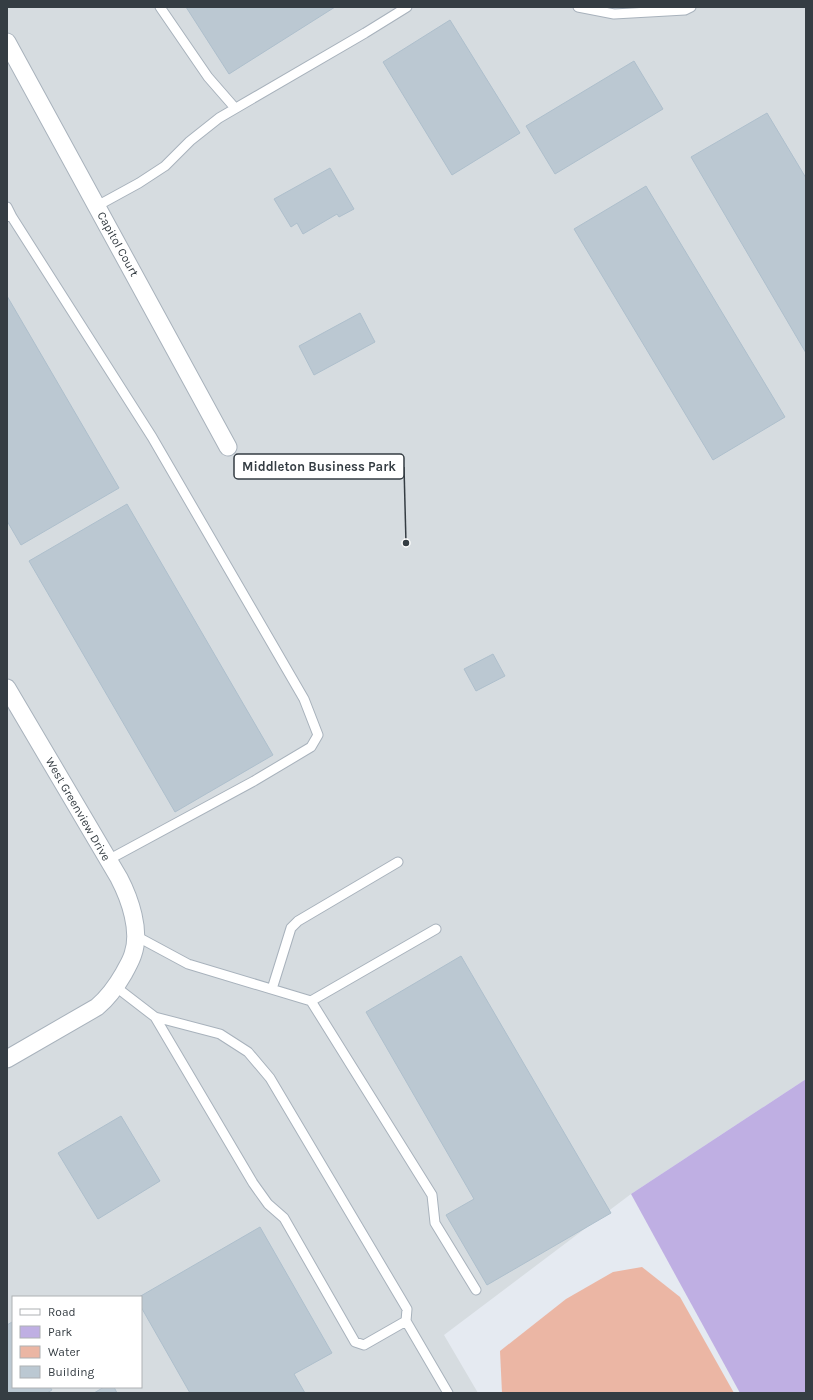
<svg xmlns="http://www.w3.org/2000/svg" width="813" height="1400" font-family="Karla,sans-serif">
<rect width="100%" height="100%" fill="#e5eaf1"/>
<!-- industrial -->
<path fill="#d6dce0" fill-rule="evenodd" d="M7,7H806V1079L631,1194L444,1335L478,1393H7ZM13,1297H141V1387H13Z"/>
<!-- green -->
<path fill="#bfafe3" d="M806,1079V1393H740L631,1194Z"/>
<!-- water -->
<path fill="#ebb6a4" d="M642,1267L680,1297L734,1393H502L500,1351L566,1299L613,1272Z"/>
<!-- building -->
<path fill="#bbc8d2" stroke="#aebfcc" d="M186,7H335L229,74Z
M450,20L520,133L452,175L383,62Z
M634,61L663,109L555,174L526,126Z
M767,113L806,178V353L691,157Z
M330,168L354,209L339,217L337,214L303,234L297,223L291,227L274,199Z
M646,186L785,417L713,460L574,229Z
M7,296L119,488L21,545L7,521Z
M360,313L375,342L314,375L299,346Z
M127,504L273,755L175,812L29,561Z
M493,654L505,676L476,691L464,669Z
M461,956L611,1213L487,1285L446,1215L474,1199L366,1012Z
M121,1116L160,1181L98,1219L58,1153Z
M260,1227L332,1353L294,1374L305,1393H190L141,1307V1297H139Z
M12,1322L13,1387H50L52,1390L47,1393H7V1325Z
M104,1387H114L117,1393H94Z"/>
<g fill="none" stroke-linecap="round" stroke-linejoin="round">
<!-- service casing -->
<g stroke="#a8b2bc" stroke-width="11">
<path id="service" d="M160,7L208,77L235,108
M578,7L614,14L685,10L691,7
M97,206L139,183L165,166L190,141L219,118L365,33L407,7
M7,207L12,217
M7,216L12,217L152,437L304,699L318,735L311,747L254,781L108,860
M136,936L188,964L311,1001L432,1195L435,1223L476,1290
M116,987L155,1017L253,1183L268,1204L284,1218L355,1342L364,1345L406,1321L407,1309L270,1078L248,1052L220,1034L155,1017
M272,989L291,928L298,921L398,862
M311,1001L436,929
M406,1321L448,1393"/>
</g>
<!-- minor casing -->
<g stroke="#a8b2bc" stroke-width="19">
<path id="minor" d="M7,42L228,447
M7,688L119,878C130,899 141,931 133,954C131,961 127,967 124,973C116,987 109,997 97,1007L7,1059"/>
</g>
<!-- service -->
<use href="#service" stroke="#fff" stroke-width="9"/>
<!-- minor -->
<use href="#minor" stroke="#fff" stroke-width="17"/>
</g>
<g text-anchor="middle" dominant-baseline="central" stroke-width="3" stroke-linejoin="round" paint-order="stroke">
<!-- street labels -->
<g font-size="12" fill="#353d43" stroke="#fff">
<text transform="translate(118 244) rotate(61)">Capitol Court</text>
<text transform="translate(78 809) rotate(60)">West Greenview Drive</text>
</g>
</g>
<!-- callouts -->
<path fill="none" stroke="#353d43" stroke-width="1.5" d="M406 543L404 467"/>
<circle fill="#353d43" stroke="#fff" stroke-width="1.5" cx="406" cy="543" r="4"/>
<rect fill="#fff" stroke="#353d43" stroke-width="1.5" x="234" y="454" width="170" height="25" rx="4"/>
<g font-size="13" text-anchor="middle" font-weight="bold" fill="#353d43">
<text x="319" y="471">Middleton Business Park</text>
</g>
<!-- border -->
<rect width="813" height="1400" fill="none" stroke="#353d43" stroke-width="16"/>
<!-- legend -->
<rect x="12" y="1296" width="130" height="92" fill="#ffffff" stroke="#aeb1b4"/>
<rect x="20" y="1309" width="20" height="6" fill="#ffffff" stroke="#aeb1b4"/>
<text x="48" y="1316" font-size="12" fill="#353d43">Road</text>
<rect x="20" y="1326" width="20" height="12" fill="#bfafe3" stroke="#aeb1b4"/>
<text x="48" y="1336" font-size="12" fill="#353d43">Park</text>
<rect x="20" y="1346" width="20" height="12" fill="#ebb6a4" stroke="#aeb1b4"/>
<text x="48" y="1356" font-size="12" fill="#353d43">Water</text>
<rect x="20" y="1366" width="20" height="12" fill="#bbc8d2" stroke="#aeb1b4"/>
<text x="48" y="1376" font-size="12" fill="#353d43">Building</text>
</svg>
